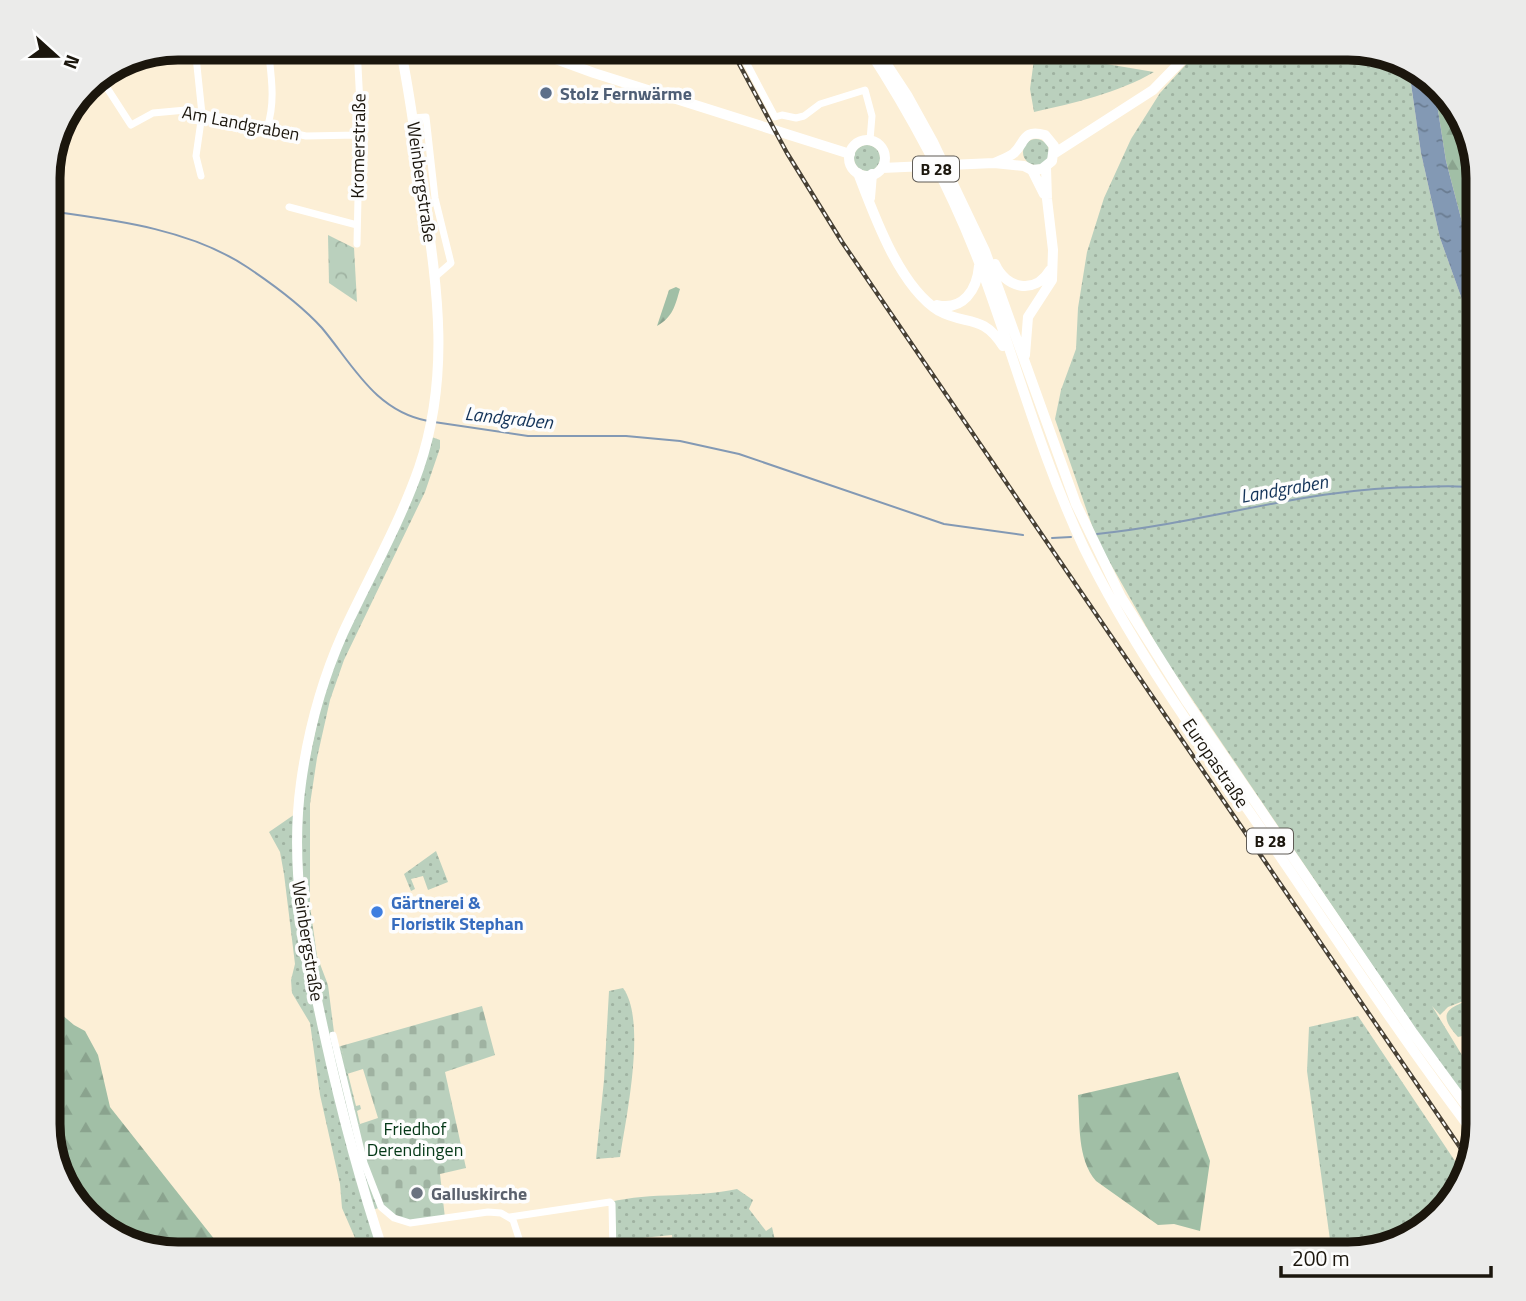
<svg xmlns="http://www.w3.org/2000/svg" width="1526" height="1301" font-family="'Titillium Web',sans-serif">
<defs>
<pattern id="grass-dots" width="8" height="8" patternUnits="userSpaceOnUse" patternTransform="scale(1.75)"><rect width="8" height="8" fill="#bad0bd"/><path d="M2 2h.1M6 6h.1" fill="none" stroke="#9fb2a1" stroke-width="1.8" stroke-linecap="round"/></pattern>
<pattern id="forest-firs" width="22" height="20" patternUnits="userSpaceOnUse" patternTransform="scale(1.75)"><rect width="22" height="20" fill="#a1bfa6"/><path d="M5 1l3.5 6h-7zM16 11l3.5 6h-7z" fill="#8aa38e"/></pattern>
<pattern id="cemetery-stones" width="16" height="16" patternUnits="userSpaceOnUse" patternTransform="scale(1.75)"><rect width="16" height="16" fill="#bad0bd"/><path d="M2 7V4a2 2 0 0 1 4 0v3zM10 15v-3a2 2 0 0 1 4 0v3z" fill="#9fb2a1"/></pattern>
<pattern id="park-crowns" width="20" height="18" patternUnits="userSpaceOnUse" patternTransform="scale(1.75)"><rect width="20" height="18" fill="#bad0bd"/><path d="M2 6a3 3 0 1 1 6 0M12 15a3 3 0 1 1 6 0" fill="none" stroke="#9fb2a1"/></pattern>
<pattern id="water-ripples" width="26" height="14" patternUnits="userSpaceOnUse" patternTransform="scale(1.75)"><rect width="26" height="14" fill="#8399b4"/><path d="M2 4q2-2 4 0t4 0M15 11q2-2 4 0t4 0" fill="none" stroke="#6a7c91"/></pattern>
</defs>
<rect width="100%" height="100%" fill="#fcefd6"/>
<!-- grass -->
<path fill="url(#grass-dots)" d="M1202,47H1349L1409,70L1421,153L1440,238L1479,347V995L1448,1007L1440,1015L1432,1006L1479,1083V1117L1425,1043L1163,656L1097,540L1055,419L1061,390L1076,349L1078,308L1087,252L1104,198L1131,139L1160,93Z
M1035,52L1154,72C1118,93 1074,103 1034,112L1030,89Z
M1023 152a13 13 0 1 1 26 0a13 13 0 1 1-26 0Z
M854 158a13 13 0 1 1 26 0a13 13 0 1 1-26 0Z
M429,436L440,440V448L425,492L344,660L330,700L317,758L310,804V906L317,956L328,985L336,1048L341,1046L356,1106L360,1105L361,1109L357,1111L360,1124L355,1126L381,1207L370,1211L384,1254H362L342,1208L340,1184L320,1095L310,1023L292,993L291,980L295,964L284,874L280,852L269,832L298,812L328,672L391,536Z
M436,851L448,882L428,890L423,876L411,879L415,889L411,891L404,874Z
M623,988C647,1020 626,1118 620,1157L596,1159L604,1080L609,991Z
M1479,997V1032L1458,1037C1433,1010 1453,1006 1479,997Z
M1358,1016L1461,1170L1446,1210L1401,1242L1330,1240L1307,1071L1309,1027Z
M737,1189L753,1200L749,1209L766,1231L772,1227L778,1254H674L672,1235L642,1238L639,1249L613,1247L610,1202C652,1192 695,1198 737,1189Z"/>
<!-- forest -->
<path fill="url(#forest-firs)" d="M1433,79L1466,124L1471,156L1479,180V287L1446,161Z
M676,287L680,289C675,306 673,317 657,326L669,290Z
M48,1003L74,1025L85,1031L98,1055L110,1107L215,1240L222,1254H177L91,1221L61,1181L48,1131Z
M1178,1072L1210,1161L1200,1231L1174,1224L1158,1225L1096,1181C1077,1159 1080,1123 1078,1095Z"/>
<!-- cemetery -->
<path fill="url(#cemetery-stones)" d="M482,1006L495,1055L445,1072L466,1168L440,1174L445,1218L410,1223L381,1207L354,1126L378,1118L363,1069L347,1074L341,1046Z"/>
<!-- park -->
<path fill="url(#park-crowns)" d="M328,235L354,248L357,302L329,283Z"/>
<!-- water -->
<path fill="url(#water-ripples)" d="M1409,70L1433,79L1446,161L1479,287V347L1440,238L1421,153Z"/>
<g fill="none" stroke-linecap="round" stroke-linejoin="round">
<!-- stream -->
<path stroke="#8399b4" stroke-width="2" d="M48,211C114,220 190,229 247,267C271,283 303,307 322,328C353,365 375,411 428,421
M434,422L528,436H626L680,441L739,454L944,524L1023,535
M1097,534C1206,523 1310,487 1420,487C1439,486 1459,485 1479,488
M1052,538L1071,537"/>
<!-- street -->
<path stroke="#fff" stroke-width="7" d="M195,47L202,114L196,156L201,176
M738,47L775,117L782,115L796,118L804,116L820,104L865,90L872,116L870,140
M100,77L131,125L153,113L186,110L306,136L358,135
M412,118L426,117L435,198L451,263L436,276
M267,128C276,101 271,75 268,47
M289,207L357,225
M357,244L360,105L357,47
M333,1035L364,1163L381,1207L394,1218L410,1223L488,1212L501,1213L513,1220L524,1254
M510,1217L610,1202L612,1204L613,1254"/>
<!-- secondary -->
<path stroke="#fff" stroke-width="10" d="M523,47L594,73L850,154
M849 158a18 18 0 1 1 36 0a18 18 0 1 1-36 0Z
M1055,153L1153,90L1195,47
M882,168L994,163L1024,166L1032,170L1042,169L1052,161L1054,146L1045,135C1022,129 1026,142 1014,153C1008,158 1000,160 994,163
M384,1254C360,1182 341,1110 325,1037C306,952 289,869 301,783C308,732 322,680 343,633C369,577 399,525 419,468C452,371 436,281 422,183C415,138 410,92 400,47"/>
<!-- primary -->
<path stroke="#fff" stroke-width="10" d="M867,47C912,116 951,189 980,265C1015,359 1041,457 1084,548C1133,648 1199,739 1262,830C1332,932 1400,1036 1475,1135
M878,51L907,95L933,142L985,251L1076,504L1121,597L1187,702L1413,1033L1479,1123
M1032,170L1044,194
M858,173C874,215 899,286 939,311C966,326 982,313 1003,346
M870,198L872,174
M995,264C1006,289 1035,295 1050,270
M937,305C963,311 977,290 979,266
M1025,355L1028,317L1052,280L1053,250L1047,199L1046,168"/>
<!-- rail casing -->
<g stroke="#474034" stroke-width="4.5">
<path id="rail" d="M730,47L787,153L842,242L1466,1156"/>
</g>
<!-- rail -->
<use href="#rail" stroke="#fdfdfd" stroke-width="2" stroke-dasharray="5" stroke-linecap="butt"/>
</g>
<!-- markers -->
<circle fill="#5c6f8a" stroke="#fdfdfd" stroke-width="2.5" cx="546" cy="93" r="7"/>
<circle fill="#3f7fe0" stroke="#fdfdfd" stroke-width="2.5" cx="377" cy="912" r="7"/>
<circle fill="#6b7280" stroke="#fdfdfd" stroke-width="2.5" cx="417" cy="1193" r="7"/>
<g text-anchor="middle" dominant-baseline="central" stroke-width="7" stroke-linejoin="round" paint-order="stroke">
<!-- shield labels -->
<g fill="#fdfdfd" stroke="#5f5b55" stroke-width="2">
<rect x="913" y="156.5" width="46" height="25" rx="5"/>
<rect x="1247" y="828.5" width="46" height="25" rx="5"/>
</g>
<g font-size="16" font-weight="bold" fill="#1b160d">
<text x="936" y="169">B 28</text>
<text x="1270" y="841">B 28</text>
</g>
<!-- service labels -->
<g font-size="18" font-weight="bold" fill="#4e5e75" stroke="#fdfdfd" text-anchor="start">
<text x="560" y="93">Stolz Fernwärme</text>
</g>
<!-- street labels -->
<g font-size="18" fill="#1b160d" stroke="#fdfdfd">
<text transform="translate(241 123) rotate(11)">Am Landgraben</text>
<text transform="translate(358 146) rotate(-89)">Kromerstraße</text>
<text transform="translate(422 182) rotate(82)">Weinbergstraße</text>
<text transform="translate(1216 763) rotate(56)">Europastraße</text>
<text transform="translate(308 941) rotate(81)">Weinbergstraße</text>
</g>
<!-- shop labels -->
<g font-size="18" font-weight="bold" fill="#366cbe" stroke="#fdfdfd" text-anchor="start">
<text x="391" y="902">Gärtnerei &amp;<tspan x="391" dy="21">Floristik Stephan</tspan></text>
</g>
<!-- park labels -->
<g font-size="18" fill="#033716" stroke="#fdfdfd">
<text x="415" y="1128">Friedhof<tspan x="415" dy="21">Derendingen</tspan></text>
</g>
<!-- worship labels -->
<g font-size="18" font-weight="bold" fill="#5b616d" stroke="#fdfdfd" text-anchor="start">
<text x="431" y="1193">Galluskirche</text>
</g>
<!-- water labels -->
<g font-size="19" font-style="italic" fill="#133359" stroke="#fdfdfd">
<text transform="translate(509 417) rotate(6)">Landgraben</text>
<text transform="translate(1284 488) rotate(-10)">Landgraben</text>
</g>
</g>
<!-- crop -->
<path d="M0 0H1526V1301H0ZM178 60H1348A118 118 0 0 1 1466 178V1124A118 118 0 0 1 1348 1242H178A118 118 0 0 1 60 1124V178A118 118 0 0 1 178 60Z" fill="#ebebea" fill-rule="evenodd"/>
<path fill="none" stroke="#1b160d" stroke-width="9" d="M178 60H1348A118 118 0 0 1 1466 178V1124A118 118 0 0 1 1348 1242H178A118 118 0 0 1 60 1124V178A118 118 0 0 1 178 60Z"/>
<!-- north arrow -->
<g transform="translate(56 56) rotate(111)" stroke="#fdfdfd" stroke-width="5" paint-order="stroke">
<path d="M0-5L12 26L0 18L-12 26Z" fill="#1b160d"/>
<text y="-10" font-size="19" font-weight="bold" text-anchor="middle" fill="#1b160d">N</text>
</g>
<!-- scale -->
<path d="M1281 1266v10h210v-10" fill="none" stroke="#1b160d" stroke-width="3.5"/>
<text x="1292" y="1266" font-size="21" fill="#1b160d" stroke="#fdfdfd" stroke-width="5" paint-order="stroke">200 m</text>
</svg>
